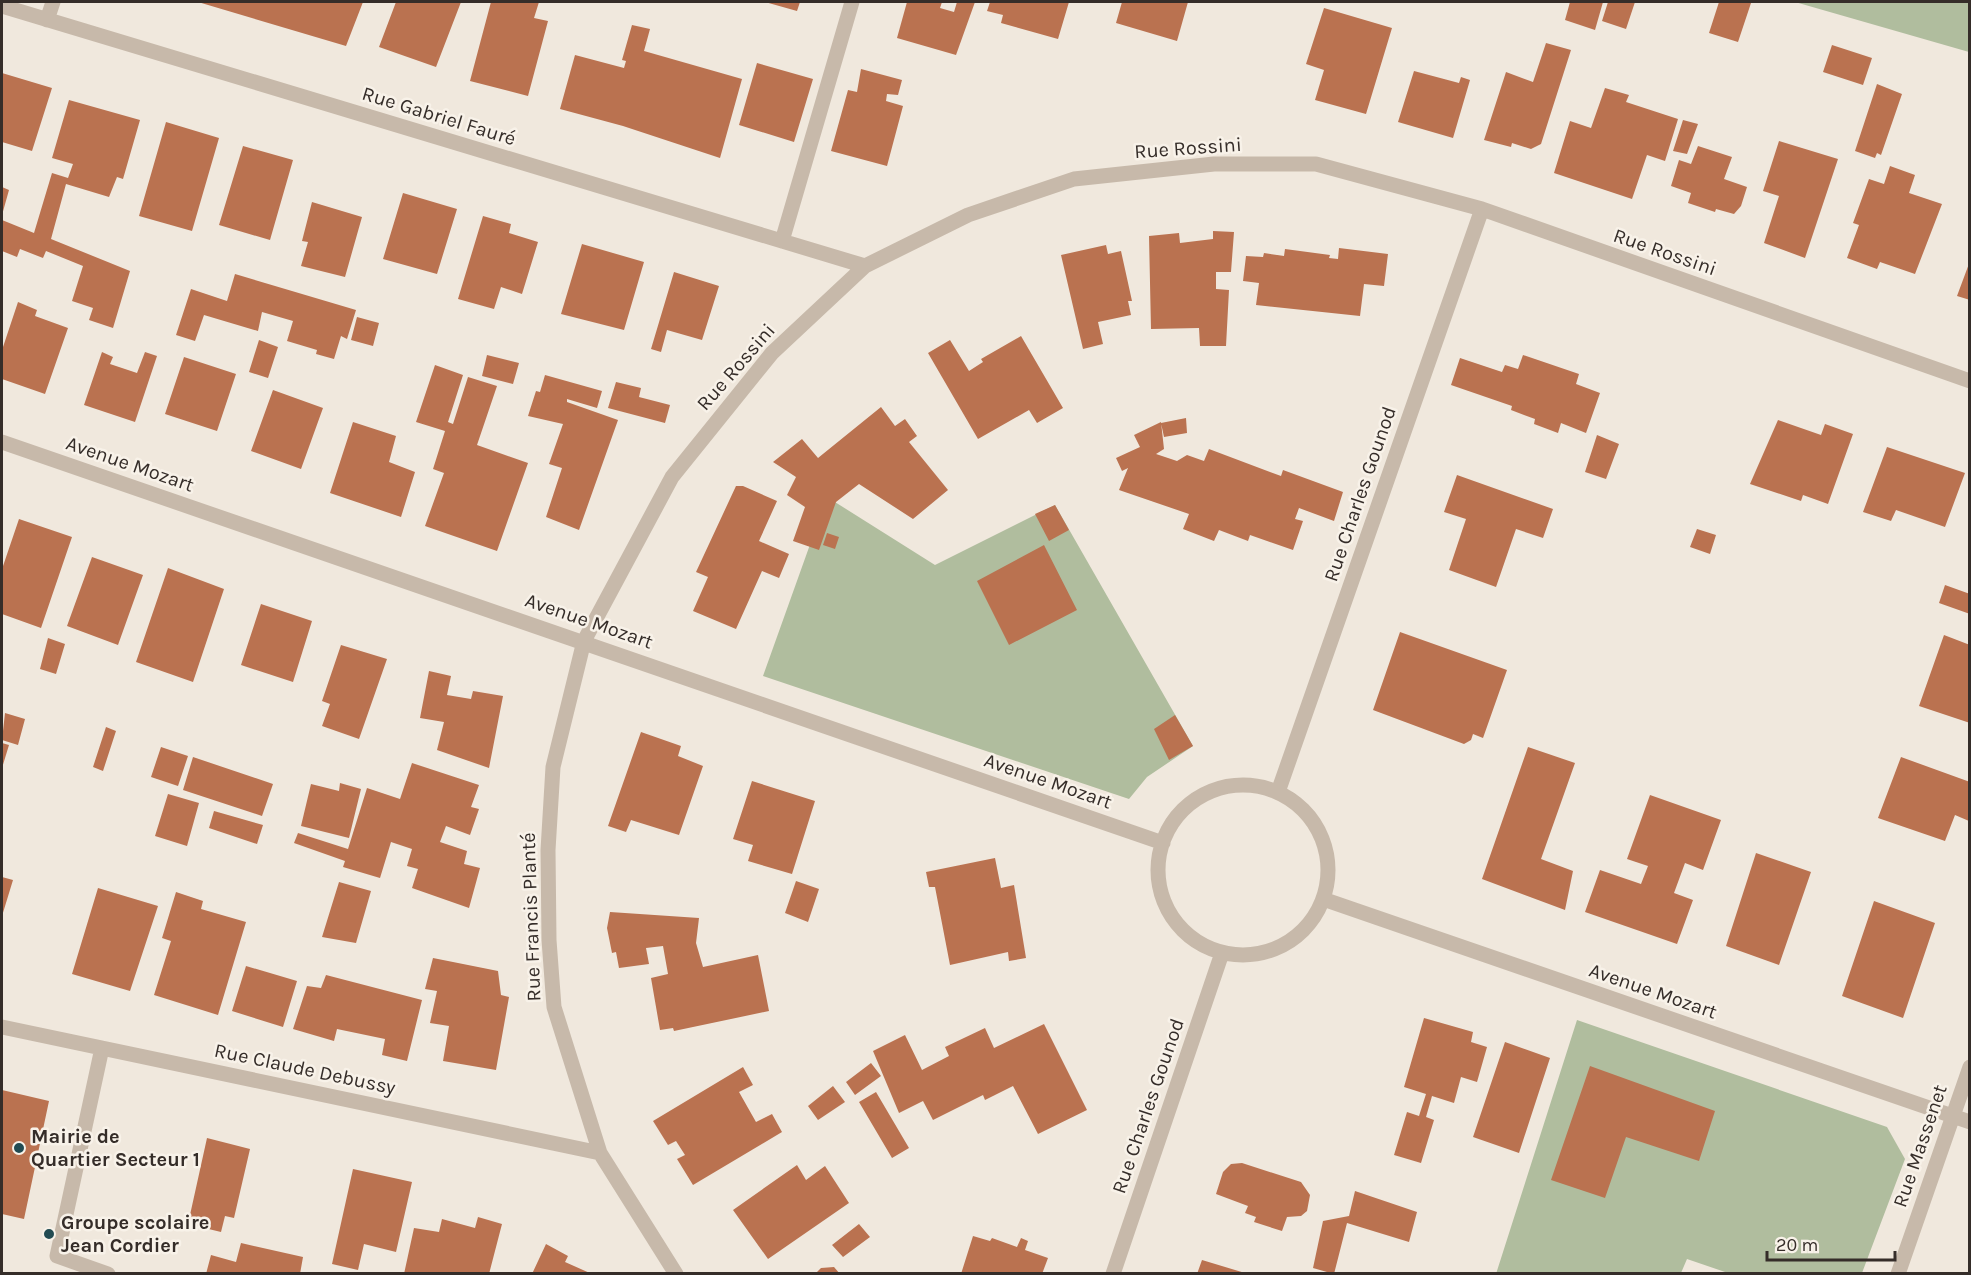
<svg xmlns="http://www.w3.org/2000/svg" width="1971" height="1275" font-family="Karla,sans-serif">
<rect width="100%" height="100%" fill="#f0e8dd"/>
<!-- green -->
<path fill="#b0bd9e" d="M1795,2H1969V52Z
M827,497L935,565L1055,505L1193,746L1147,777L1129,799L763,676Z
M1577,1020L1887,1127L1905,1159L1862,1273H1728L1687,1259L1681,1273L1496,1274Z"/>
<!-- building -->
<path fill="#ba7250" d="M198,2H363L346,46Z
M396,2H461L436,67L379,47Z
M491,2H539L534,18L548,21L528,96L470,81Z
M765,2H800L797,11Z
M907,2H942L940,8L954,12L957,2H975L956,55L897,38Z
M990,2H1069L1058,39L1001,23L1003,15L987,11Z
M1122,2H1188L1177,41L1116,23Z
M1570,2H1603L1595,30L1565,20Z
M1608,2H1635L1626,29L1602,21Z
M1719,2L1751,3L1738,42L1709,33Z
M1324,8L1392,28L1366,114L1315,100L1324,70L1306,64Z
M632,25L650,29L644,51L742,79L720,158L623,126L560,109L575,55L624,68L626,61L622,60Z
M1546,43L1571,50L1541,144L1531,149L1512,143L1511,147L1484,140L1506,72L1533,82Z
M1832,45L1872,58L1863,85L1823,72Z
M757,63L813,79L794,142L739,125Z
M861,69L902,80L898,95L887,94L886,101L903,106L887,166L831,151L848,90L857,92Z
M1414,71L1459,83L1461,77L1470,80L1453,138L1398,122Z
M2,73L52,88L32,151L2,142Z
M1877,84L1902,94L1881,155L1877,153L1875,158L1855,151Z
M1605,88L1629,95L1626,102L1678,119L1665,161L1647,155L1632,199L1554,173L1570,121L1591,128Z
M69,100L140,120L123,179L117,177L109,197L66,184L51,239L130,271L113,328L89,320L93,308L72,301L83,266L46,251L43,258L20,249L17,257L2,251V220L34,233L52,173L68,178L73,164L52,158Z
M1683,120L1698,124L1687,154L1673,151Z
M166,122L219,138L192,231L139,216Z
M1779,141L1838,159L1805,258L1764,243L1779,196L1763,191Z
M243,146L293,160L270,240L219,225Z
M1698,146L1732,157L1724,179L1747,187L1741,206L1734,214L1716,209L1715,212L1688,203L1691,193L1671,186L1679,160L1691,164Z
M1890,166L1915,175L1909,193L1942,204L1915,274L1880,262L1877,269L1847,258L1859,225L1853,223L1869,179L1884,184Z
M2,187L9,190L2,215Z
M403,193L457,209L437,274L383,259Z
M312,202L362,217L345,277L301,266L308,242L302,241Z
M483,216L511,224L509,233L538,242L522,294L501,287L494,309L458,299Z
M1213,231L1234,232L1231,272H1216V289L1229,290L1226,346H1200L1199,328L1151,329L1149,236L1179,233L1180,243L1213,239Z
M582,244L644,262L624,330L561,314Z
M1106,245L1108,254L1121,251L1132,301H1128L1131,315L1098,322L1103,344L1083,349L1061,255Z
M1339,248L1388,254L1384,286L1364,284L1360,316L1256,305L1259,283L1243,281L1246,256L1263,257L1264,253L1284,256L1285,249L1330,255L1329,258L1338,259Z
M1970,261V300L1957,296Z
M674,272L719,286L702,340L667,330L661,352L651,349Z
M235,274L356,310L347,339L341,336L334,359L316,354L317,350L287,341L293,321L262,312L258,331L204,315L195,341L176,335L191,289L227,301Z
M18,302L37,310L35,316L68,328L45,394L2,379V350Z
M357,317L379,323L373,346L351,340Z
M1021,336L1063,408L1037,423L1029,410L978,439L928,353L950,340L969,371L983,362L981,359Z
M259,340L278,347L268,378L249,372Z
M102,352L113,357L110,364L137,373L145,352L157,356L135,422L84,405Z
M487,355L519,363L513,384L482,376Z
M1523,355L1579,374L1576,384L1600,393L1586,433L1561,423L1558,433L1534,424L1535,419L1511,410L1512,406L1451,385L1460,358L1502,372L1505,365L1518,369Z
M184,357L236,374L217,431L165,414Z
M435,365L463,375L448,422L453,424L468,377L497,386L477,445L528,463L497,551L425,526L444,473L433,469L445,431L416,422Z
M545,375L602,391L597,408L567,399V402L618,420L579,530L546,517L562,468L549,464L563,424L528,416L536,391L540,392Z
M616,382L641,388L639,397L670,405L665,423L608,408Z
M273,390L323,408L301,469L251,451Z
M881,407L895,426L905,419L917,436L909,442L948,490L913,519L859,484L836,502L819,550L793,541L805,507L787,495L796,477L773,462L802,439L818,458Z
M1186,418L1187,433L1164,437L1161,423Z
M1778,420L1821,435L1825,424L1853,434L1828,504L1803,495L1801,501L1750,484Z
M353,422L396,436L389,462L415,472L401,517L330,493Z
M1161,422L1164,449L1156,454L1177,461L1187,455L1204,461L1209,449L1281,476L1283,470L1343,492L1334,521L1299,508L1295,519L1303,521L1293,550L1250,535L1248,541L1219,530L1214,541L1183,529L1189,514L1119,490L1128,468L1122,471L1116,458L1140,447L1134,435Z
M1597,435L1619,444L1606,479L1585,472Z
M1887,447L1965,473L1945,527L1896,510L1891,521L1863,512Z
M1457,475L1553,509L1543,538L1516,529L1496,587L1449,570L1466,519L1444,512Z
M736,486H743L777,501L759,541L789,554L779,578L762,571L736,629L693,611L708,577L696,572Z
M1055,505L1069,530L1049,541L1035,514Z
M19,519L72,537L41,628L2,614V569Z
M1697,529L1716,535L1710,554L1690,547Z
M827,533L839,537L835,549L823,545Z
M1044,545L1077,610L1009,645L977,581Z
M92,557L143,575L118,645L67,626Z
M168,568L224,589L193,682L136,662Z
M1945,585L1970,594V614L1939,603Z
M261,604L312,621L293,682L241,665Z
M1400,632L1507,670L1483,738L1473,734L1471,740L1464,744L1373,710Z
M1944,635L1970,645V723L1919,706Z
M48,638L65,644L56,674L40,669Z
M341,645L387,659L359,739L322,726L330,704L322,701Z
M429,671L451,676L447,695L471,699L473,691L503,696L489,768L437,750L444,722L420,718Z
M5,713L25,719L18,745L2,740Z
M1175,715L1193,746L1169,760L1154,729Z
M106,727L116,731L103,771L93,767Z
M641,732L681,746L678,756L703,766L679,835L631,820L626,832L608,826Z
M2,743L9,745L2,768Z
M161,747L188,756L178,786L151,777Z
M1528,747L1575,763L1541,859L1573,871L1565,910L1482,879Z
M193,757L273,784L262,816L183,790Z
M1901,757L1970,782L1969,821L1955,815L1945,841L1878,818Z
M412,763L479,785L471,807L479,809L470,835L446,826L440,842L467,851L464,864L480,868L469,908L412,888L418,869L407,866L412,849L391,842L380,878L343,867L345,861L294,843L298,833L348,849L367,788L400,799Z
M752,781L815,801L792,874L748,861L753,845L733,839Z
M340,783L361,789L349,838L301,826L311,784L339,791Z
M168,794L199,803L187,846L155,836Z
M1650,795L1721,820L1703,870L1685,863L1674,893L1693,900L1677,944L1585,912L1600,870L1641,884L1648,866L1627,859Z
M214,811L263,825L257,844L209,828Z
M1756,853L1811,872L1779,965L1726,946Z
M995,858L1001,888L1014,885L1026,958L1009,961L1008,952L950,965L935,887H929L926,872Z
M2,877L13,880L2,916Z
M796,881L819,889L808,922L785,913Z
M339,882L371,891L356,943L322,937Z
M98,888L158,906L130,991L72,974Z
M176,892L203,901L201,909L246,922L218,1015L154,995L171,941L162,938Z
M1874,901L1935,923L1903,1018L1842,996Z
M610,912L699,918L696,943L703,967L758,955L769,1011L674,1031L673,1028L660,1030L651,978L668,974L663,946L646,948L649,964L619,968L616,952L612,953L607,928Z
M433,958L498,971L501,995L509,997L496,1070L443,1061L449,1026L430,1023L437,991L425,989Z
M246,966L297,981L283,1027L232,1011Z
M326,975L422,1000L407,1061L382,1055L385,1039L337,1029L334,1041L293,1029L307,986L321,988Z
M1424,1018L1473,1032L1471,1042L1487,1047L1477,1082L1461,1077L1454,1103L1432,1096L1426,1117L1434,1120L1421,1163L1394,1155L1407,1112L1419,1116L1426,1094L1404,1087Z
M1044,1024L1087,1110L1038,1134L1013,1086L985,1100L983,1095L933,1120L923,1101L899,1113L873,1051L905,1035L922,1070L949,1056L945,1047L985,1028L994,1048Z
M1505,1042L1550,1058L1519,1153L1473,1137Z
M871,1063L881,1076L855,1095L846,1082Z
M1590,1066L1715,1111L1699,1161L1626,1137L1605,1198L1551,1180Z
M743,1067L753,1085L739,1092L756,1122L772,1114L782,1132L693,1185L677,1159L685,1155L676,1141L668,1145L653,1121Z
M833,1086L845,1102L818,1120L808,1106Z
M2,1090L49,1101L24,1219L2,1214Z
M876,1092L909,1148L892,1158L859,1102Z
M207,1138L250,1149L234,1218L225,1216L221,1232L188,1224Z
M1242,1163L1301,1182L1310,1195L1307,1211L1301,1216L1287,1217L1282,1231L1254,1222L1256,1217L1245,1213L1248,1206L1216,1194L1223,1172L1231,1164Z
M797,1165L806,1180L825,1166L849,1203L768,1259L733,1210Z
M353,1169L412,1182L396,1252L364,1244L358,1270L332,1264Z
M1355,1191L1417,1212L1409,1242L1347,1223L1334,1274L1313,1268L1323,1221L1349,1216Z
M478,1217L502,1224L489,1274H404L414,1228L439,1232L442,1219L475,1228Z
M859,1224L870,1237L843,1257L832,1245Z
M973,1236L990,1241L992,1238L1017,1247L1021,1238L1028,1241L1025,1250L1048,1258L1042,1274H961Z
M241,1243L303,1257L300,1274H206L211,1255L236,1262Z
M546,1244L568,1256L565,1262L592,1274H532Z
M1202,1260L1245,1273V1274H1197Z
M834,1267L840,1274H815L821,1268Z"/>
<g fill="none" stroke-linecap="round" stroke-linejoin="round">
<!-- minor -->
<path stroke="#c7b9aa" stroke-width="15" d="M2,6L865,266
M47,20L53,2
M782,241L852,2
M2,442L1163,843
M1158 870a85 85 0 1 1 170 0a85 85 0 1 1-170 0Z
M1278,792L1482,209
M1323,899L1970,1122
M2,1027L600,1153
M102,1048L57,1256L108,1274
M676,1274L600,1153L554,1007L549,940L548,850L553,767L584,641L672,477L772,353L865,266L968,215L1074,179L1214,164H1316L1482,209L1970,381
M1113,1274L1222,953
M1898,1274L1970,1067"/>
</g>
<!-- markers -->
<g fill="#224b52" stroke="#f8f2e9" stroke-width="2">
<circle cx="19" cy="1148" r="6"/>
<circle cx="49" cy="1234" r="6"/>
</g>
<g text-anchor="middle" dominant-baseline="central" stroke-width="5" stroke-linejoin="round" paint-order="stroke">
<!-- street labels -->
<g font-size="20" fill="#352d29" stroke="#f8f2e9">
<text transform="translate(439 116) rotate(17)">Rue Gabriel Fauré</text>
<text transform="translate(1188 148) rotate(-4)">Rue Rossini</text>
<text transform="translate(1665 252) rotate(19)">Rue Rossini</text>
<text transform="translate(736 367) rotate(-49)">Rue Rossini</text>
<text transform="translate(130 464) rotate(19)">Avenue Mozart</text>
<text transform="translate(1360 494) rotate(-71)">Rue Charles Gounod</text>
<text transform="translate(589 621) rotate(19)">Avenue Mozart</text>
<text transform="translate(1048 781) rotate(19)">Avenue Mozart</text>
<text transform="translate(531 917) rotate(-92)">Rue Francis Planté</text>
<text transform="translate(1653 991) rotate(19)">Avenue Mozart</text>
<text transform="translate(305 1069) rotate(12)">Rue Claude Debussy</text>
<text transform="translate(1148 1106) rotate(-71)">Rue Charles Gounod</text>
<text transform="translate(1920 1146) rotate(-71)">Rue Massenet</text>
</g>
<!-- poi labels -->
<g font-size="20" font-weight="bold" fill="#352d29" stroke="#f8f2e9" text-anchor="start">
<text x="31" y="1136">Mairie de<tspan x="31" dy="23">Quartier Secteur 1</tspan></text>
<text x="61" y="1222">Groupe scolaire<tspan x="61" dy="23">Jean Cordier</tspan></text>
</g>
</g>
<!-- border -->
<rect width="1971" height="1275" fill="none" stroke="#352d29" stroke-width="6"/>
<!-- scale -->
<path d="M1767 1251v9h128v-9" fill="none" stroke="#352d29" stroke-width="3"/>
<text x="1776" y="1251" font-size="18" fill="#352d29" stroke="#f8f2e9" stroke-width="4.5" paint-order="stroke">20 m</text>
</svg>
